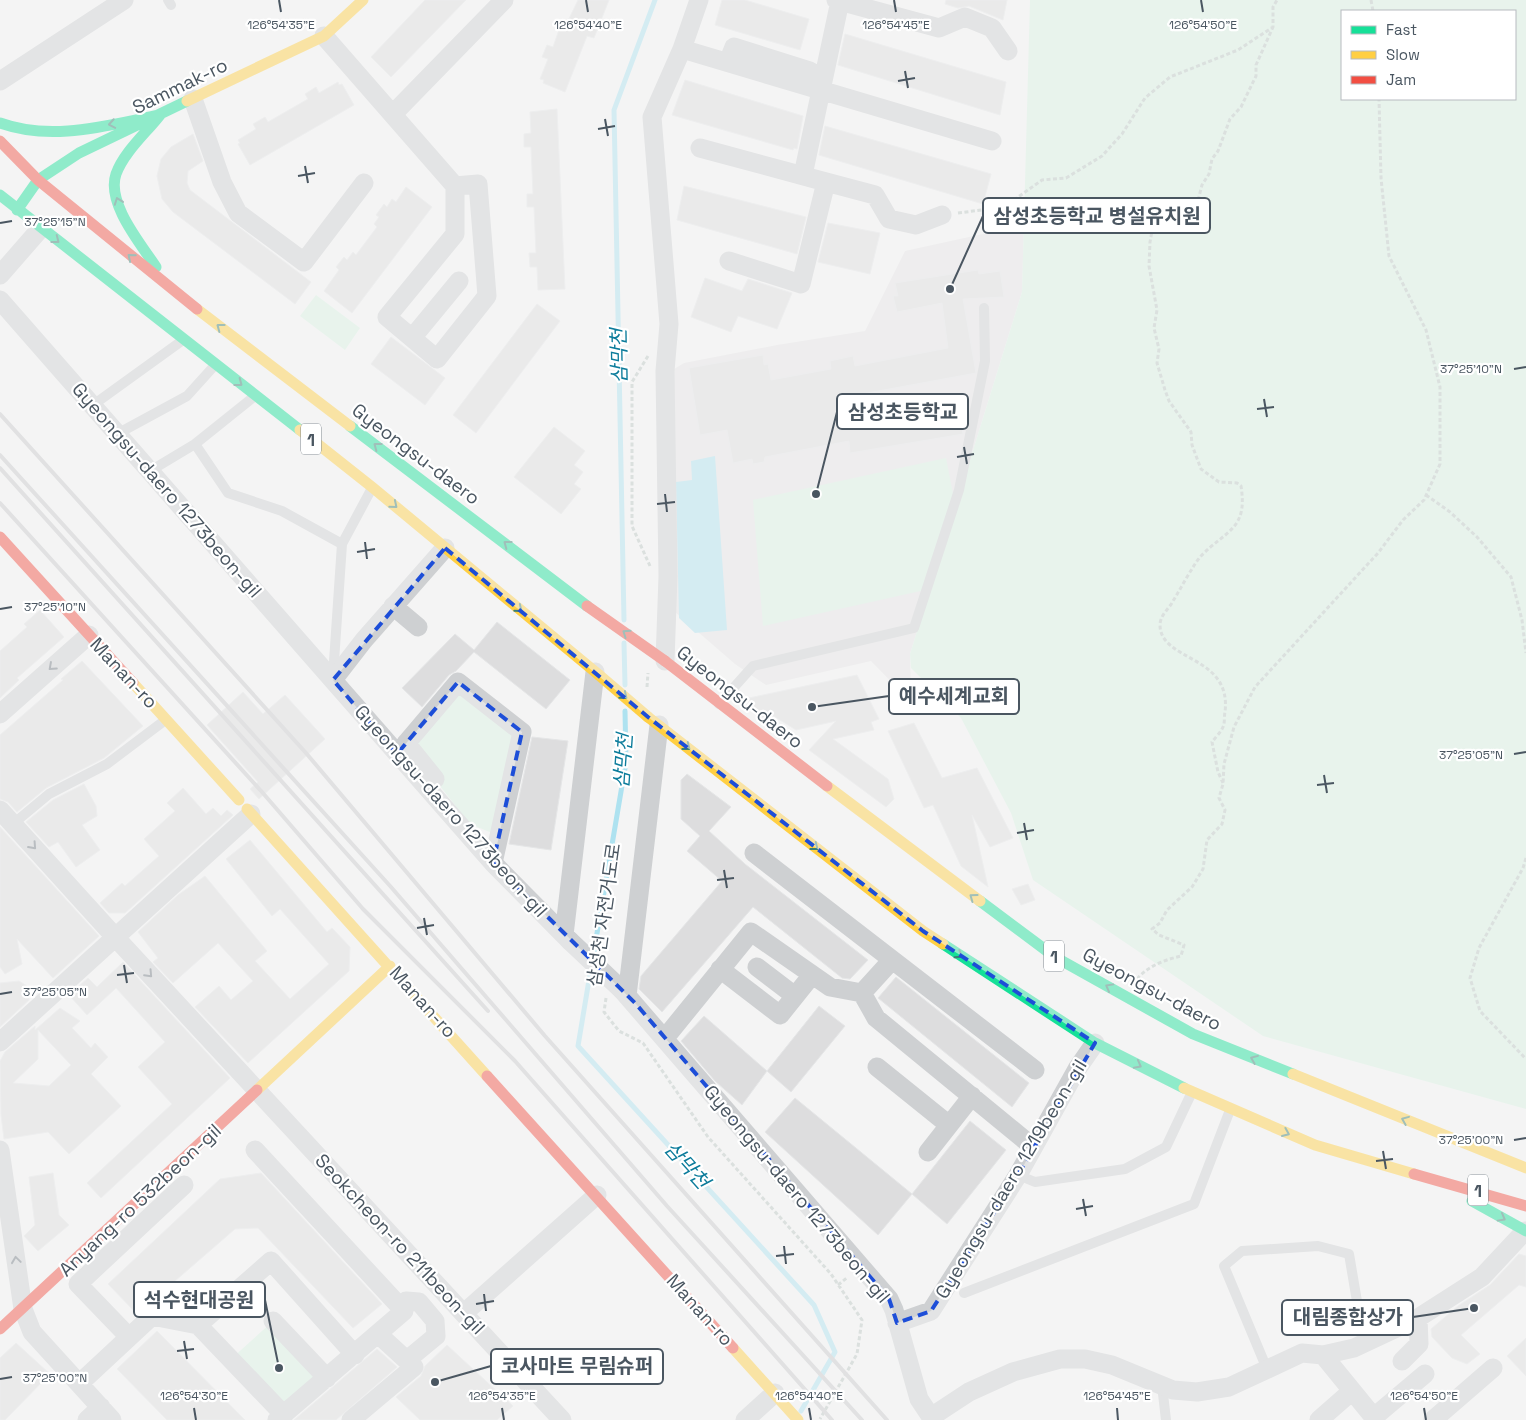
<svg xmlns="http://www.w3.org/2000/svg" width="1526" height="1420" font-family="'Space Grotesk','Noto Sans KR',sans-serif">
<rect width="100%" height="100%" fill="#f4f4f4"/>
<!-- education -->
<path fill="#e6e5e6" d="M1024,225L1022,292L910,654L911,702L871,661L766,685L735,664L675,612L671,371L684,363L777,345L865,331L905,251Z"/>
<!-- green -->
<path fill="#d9f2e3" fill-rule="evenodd" d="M1030,0H1526V1109L1263,1036L1033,880L1011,813L961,718L911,668L910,654L1022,292ZM1342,11H1515V99H1342Z
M316,295L360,328L345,350L300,316Z
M946,458L954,499L925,590L763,626L753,500Z
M458,682L522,732L497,835L470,824L406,743Z
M273,1321L327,1378L284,1415L231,1359Z"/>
<!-- water -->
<path fill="#aee2f0" d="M715,456L727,630L695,633L679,618L676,482L692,480L691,461Z"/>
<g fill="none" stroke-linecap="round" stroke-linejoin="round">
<!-- stream -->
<path stroke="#aee2f0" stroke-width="5" d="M624,620L614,110L655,0
M624,643L625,685
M593,957L626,762L625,711
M591,968L578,1046L814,1305L835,1352L801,1411"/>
</g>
<!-- building -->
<path fill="#ddddde" stroke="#e5e6e7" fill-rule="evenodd" d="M425,0H466L391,77L371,57Z
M578,0H609L594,38L587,36L565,92L543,83L544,80L540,79L548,59L542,57L547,45L553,47L560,27L564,29Z
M722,0H745L809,19L800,50L715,25Z
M946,0H1007L1003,20L969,6L958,8L945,4Z
M845,34L1006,82L1000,115L838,65Z
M685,80L803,116L797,149L794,148L793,150L672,115Z
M338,82L339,85L342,84L354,105L250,165L238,144L240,143L238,140L256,129L253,124L265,117L268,122L308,99L305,94L316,87L319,93Z
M557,109L565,289L538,290L537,267H530L529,253H536L534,207H527V194H533L531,147H524V134L531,133L530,112Z
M825,126L991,174L983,204L819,155Z
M193,134L203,161L188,171L187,183L190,190L311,282L295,304L173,212L162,199L157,176L161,159L171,147Z
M684,186L806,217L797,254L677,220Z
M406,187L432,207L352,313L324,291L339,270L336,267L344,257L347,260L353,252L356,255L377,227L374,224L379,217L376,215L384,204L387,207L392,199L396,202Z
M828,223L880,233L870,274L818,262Z
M978,270L979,274L1000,271L1004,297L963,299L976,373L851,396L869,412L870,423L913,415L912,412L941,406L944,411L958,408L963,434L850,453L849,441L765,457L764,462L753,464L752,459L733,463L727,430L700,435L689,368L763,355L764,365L768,364L771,380L831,369L830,361L853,356L855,366L948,348L942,303L897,312L893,296H898L895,283Z
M705,278L742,291L748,279L792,293L777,329L738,316L731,332L691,317Z
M537,304L560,321L476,433L453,415Z
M391,337L445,378L425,405L371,364Z
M554,427L585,451L574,465L583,472L574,484L581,489L561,514L514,477Z
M40,610L64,637L17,678L19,680L0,698V651L27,627L24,624Z
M497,622L570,680L546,709L474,652L456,671L449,675L422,707L402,688L455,634L474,650Z
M82,661L143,726L104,758L46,788L17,812L8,802L0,799V735L63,680L61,679Z
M857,675L879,719L871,722L874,730L833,739L888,779L894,799L886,807L809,750L836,721L796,730L772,715L761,717L753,711L749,698Z
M243,692L263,714L285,695L325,739L259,799L250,789L258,782L207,725Z
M914,723L942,778L977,768L1013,838L990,847L972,815L988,887L961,866L933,805L924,808L888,731Z
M532,737L568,741L551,850L509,844Z
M687,774L731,807L709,831L745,864L868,960L850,979L842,978L753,907L662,1012L639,989L641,976L722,881L687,851L700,836L681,819V780Z
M84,784L96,806L97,816L82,825L100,850L76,867L58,842L49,847L26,822L53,800Z
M183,788L206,814L213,808L221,816L227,810L233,815L125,913H109L100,903L122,883L125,886L159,856L144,839L175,811L167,803Z
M0,827L99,936L53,978L17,939L22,964L5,974L0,967Z
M250,840L327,932L332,928L350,947L349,971L248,1063L195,1007L219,986L231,1000L253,981L218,943L173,983L153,962L158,958L138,932L178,895L205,876L267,951L255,961L290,999L329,964L280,909L272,916L226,859Z
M1028,884L1035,900L1021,905L1012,889Z
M123,962L230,1078L101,1198L87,1183L172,1104L138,1067L165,1042L116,988L87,1015L69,995L88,978L97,987Z
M896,977L1029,1083L1012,1107L878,998Z
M19,981L27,986L29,1000L0,1027V983Z
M819,1006L845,1026L791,1092L767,1071Z
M60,1008L80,1021L72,1028L91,1048L95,1043L108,1057L91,1074L121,1106L69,1154L48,1132L4,1139L1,1115L0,1061L5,1052L35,1026V1030ZM38,1030L71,1065L49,1086L13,1083L38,1059Z
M704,1016L767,1071L742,1105L715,1081L681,1041Z
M795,1098L912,1194L878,1235L765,1132Z
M970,1121L1006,1150L947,1224L912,1194Z
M53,1173L59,1215L69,1225L38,1251L24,1236L35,1225L29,1177Z
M261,1173L382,1304L353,1328L258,1228L235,1229L137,1314L108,1284L220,1179Z
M1519,1254L1526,1256V1287L1519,1285L1461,1335L1480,1354L1467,1364L1452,1358L1432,1337L1431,1329L1458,1306L1490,1285Z
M157,1331L245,1420H167L117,1369Z
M1526,1338V1376L1507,1356Z
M16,1343L50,1374L5,1420H0V1358Z
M447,1345L513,1406L497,1420H420L396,1397L421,1376L425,1366Z
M377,1349L397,1367L336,1420H294Z"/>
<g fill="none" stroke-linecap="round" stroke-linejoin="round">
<!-- path -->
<path stroke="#bcc7c4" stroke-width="3" stroke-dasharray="4 2.5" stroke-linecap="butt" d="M1371,0L1373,11
M958,213L1004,207L1042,180L1066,178L1102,156L1122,134L1145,98L1170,77L1238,50L1273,27V7L1277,0
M648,356L632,382V526L650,566
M1426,495L1450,512L1477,537L1511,577L1522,620L1526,653
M647,687L648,673
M1223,783L1218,772L1212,742C1215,738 1221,732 1223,727C1225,723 1224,716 1225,712C1232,654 1159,662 1160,624C1161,614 1169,609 1173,601C1180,590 1193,565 1201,556C1226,530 1248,530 1241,486L1237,483L1219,482L1201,469L1192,445L1191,432L1169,401L1165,390L1157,363L1159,349L1154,328L1157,310L1149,266L1150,242L1152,231L1157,225L1191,213L1197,204L1202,185L1209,174L1212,159L1218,151L1230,119L1241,107L1256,76V65L1273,27
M1526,858L1523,868L1479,948L1470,978L1480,1011L1526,1059
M1137,979C1148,966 1164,960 1181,956L1184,945L1159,935L1152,929L1160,923L1167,910L1192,887L1203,869L1207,840L1222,824L1225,810L1219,798L1223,784L1224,764L1234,727L1255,687L1378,553L1403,520L1424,500L1440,464V387L1426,330L1389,256L1381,178L1379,99
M606,998L604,1012L619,1031L643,1043L708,1137L831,1274L862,1320L857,1354L820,1419
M838,1285L848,1277"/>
<!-- lane -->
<path stroke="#ced0d2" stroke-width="10" d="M168,0L171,5
M93,405L183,340
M117,434L187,396L215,365
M195,444L228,493L282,511L342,544
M150,471L195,444L255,396
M333,676L342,544L372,488
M719,704L753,666L914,628L959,490L985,361L984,308
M13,824L49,794L107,764L164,721
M1018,1175L1035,1182L1125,1169L1166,1147L1192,1092
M964,1293L1194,1204L1230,1110
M1267,1369L1224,1266L1242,1251L1318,1246L1349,1254L1360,1319L1370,1342
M1162,1385L1166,1420"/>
<!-- street -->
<path stroke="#ced0d2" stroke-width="19" d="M836,0L939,28L965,17L992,28L1008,51
M324,36L455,186L478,184L487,296L437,359L387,317L455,234V186
M682,49L992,141
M728,62L734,47L810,71L805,85
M0,81L124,0
M193,99L222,182L238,213L304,262L364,183
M393,114L504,0
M700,148L826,182L801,284L729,261
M803,175L840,1
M826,182L875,195L889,219L916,225L942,215
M0,275L41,228
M0,300L493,863L570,941
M412,338L459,281
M393,606L418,627
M665,661L668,576L665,371L669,324L652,117L682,49L699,0
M333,680L364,640L445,548
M0,714L89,635
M406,743L435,779
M397,754L458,682L522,732L493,863
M0,810L116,938L562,1420
M754,853L1035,1070
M564,935L595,672
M757,967L795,996
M720,969L780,1015L812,975
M622,990L889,1299L894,1310L919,1399L933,1420
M862,993L892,960
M627,996L659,725
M665,1038L751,932L830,987L862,993L876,1018L1032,1146
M0,1042L251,814
M877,1067L949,1125
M0,1150L23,1309L32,1332L112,1420
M255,1150L404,1311L277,1420
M928,1152L972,1096
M406,1301L419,1302L435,1321L436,1336L407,1360
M464,1313L597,1195
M273,1321L327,1378
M897,1323L931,1311L1018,1175L1077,1069L1095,1043
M198,1325L271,1261L355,1355
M129,1337L78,1284L184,1185
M1323,1355L1376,1420
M1402,1361L1419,1344L1418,1318
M80,1383L152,1316L198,1325L284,1415
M931,1417L969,1392L1013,1372L1060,1359H1085L1112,1365L1173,1390L1197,1392L1229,1387L1302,1353L1323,1355L1354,1348L1418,1318L1482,1277L1525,1231
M1374,1417L1425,1374
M87,1420L101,1407
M351,1420L414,1367L378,1334
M745,1420L775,1393
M1319,1420L1352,1391
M1433,1420L1493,1368"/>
<!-- fast -->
<path stroke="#16e098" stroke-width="11" d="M0,123C52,142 108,125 160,115
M0,195L300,430
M17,210L38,180L79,153L187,101
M156,267C141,244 106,203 116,174C124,152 146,133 160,115
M350,426L587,606
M980,901L1055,957L1193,1034L1293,1074
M943,944L1095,1043L1184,1088
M1472,1201L1526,1231"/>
<!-- slow -->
<path stroke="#ffcf43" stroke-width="11" d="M187,101L324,36L363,0
M197,309L350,426
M300,430L372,487L599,675
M133,683L239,800
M648,717L923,931L943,944
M827,786L980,901
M247,809L487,1076
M1293,1074L1526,1168
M1184,1088L1315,1145L1414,1174
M257,1090L390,966
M733,1348L798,1420"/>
<!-- jam -->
<path stroke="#f24e42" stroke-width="11" d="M0,141L38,180L197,309
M0,537L133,683
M665,661L827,786
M487,1076L733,1348
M1414,1174L1526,1206
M0,1329L257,1090"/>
<!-- rail -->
<path stroke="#c9cacc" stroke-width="4" d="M0,414L306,753L545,1036L887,1420
M0,455L391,887L667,1206L862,1420
M0,468L488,1011
M0,503L262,792L363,909L515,1061L832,1420"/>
<!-- street-bridge -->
<path stroke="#ced0d2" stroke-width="19" d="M570,941L622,990"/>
<!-- slow-bridge -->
<path stroke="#ffcf43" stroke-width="11" d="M599,675L648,717"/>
<!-- jam-bridge -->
<path stroke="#f24e42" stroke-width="11" d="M587,606L665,661"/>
</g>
<!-- one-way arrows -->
<defs><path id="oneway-chevron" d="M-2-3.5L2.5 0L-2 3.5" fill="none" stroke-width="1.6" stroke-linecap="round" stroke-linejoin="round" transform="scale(1.25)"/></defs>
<g stroke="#3a7f72">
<use href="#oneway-chevron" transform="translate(112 124) rotate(170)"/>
<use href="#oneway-chevron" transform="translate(118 201) rotate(-110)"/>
<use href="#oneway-chevron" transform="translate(56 240) rotate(38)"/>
<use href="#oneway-chevron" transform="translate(131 257) rotate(-140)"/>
<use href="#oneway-chevron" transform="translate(220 327) rotate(-143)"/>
<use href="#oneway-chevron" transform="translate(239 383) rotate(37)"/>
<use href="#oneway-chevron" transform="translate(377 446) rotate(-143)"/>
<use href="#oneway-chevron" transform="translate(394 505) rotate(40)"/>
<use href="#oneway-chevron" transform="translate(507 544) rotate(-143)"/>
<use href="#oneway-chevron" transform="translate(519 609) rotate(39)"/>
<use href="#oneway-chevron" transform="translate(626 633) rotate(-145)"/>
<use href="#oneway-chevron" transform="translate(624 696) rotate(40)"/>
<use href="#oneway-chevron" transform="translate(687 747) rotate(38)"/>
<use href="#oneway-chevron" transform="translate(815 847) rotate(38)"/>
<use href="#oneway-chevron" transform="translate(973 897) rotate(-144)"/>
<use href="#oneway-chevron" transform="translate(959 955) rotate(33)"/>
<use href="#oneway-chevron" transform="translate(1109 987) rotate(-151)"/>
<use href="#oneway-chevron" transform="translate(1254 1059) rotate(-158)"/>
<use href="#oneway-chevron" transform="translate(1138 1065) rotate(28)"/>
<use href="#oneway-chevron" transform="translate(1405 1120) rotate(-158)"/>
<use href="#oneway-chevron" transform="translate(1286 1133) rotate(23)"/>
<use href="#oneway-chevron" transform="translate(1502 1218) rotate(29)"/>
</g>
<g stroke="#727b83">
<use href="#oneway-chevron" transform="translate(52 667) rotate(138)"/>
<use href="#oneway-chevron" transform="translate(33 846) rotate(48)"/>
<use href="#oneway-chevron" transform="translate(149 974) rotate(47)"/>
<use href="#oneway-chevron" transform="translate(16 1260) rotate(-98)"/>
</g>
<!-- marked area -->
<path d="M0 0H1526V1420H0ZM445,548L648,717L923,931L1095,1043L1018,1175L931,1311L897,1323L889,1299L636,1004L493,863L522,732L458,682L397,754L333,680Z" fill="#f4f4f4" fill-opacity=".55" fill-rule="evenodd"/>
<path fill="none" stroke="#1d4ed8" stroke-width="4" stroke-dasharray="10 6" stroke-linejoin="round" d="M445,548L648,717L923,931L1095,1043L1018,1175L931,1311L897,1323L889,1299L636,1004L493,863L522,732L458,682L397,754L333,680Z"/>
<!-- ticks -->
<path fill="none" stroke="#4a5661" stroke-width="2" d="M279,0L281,12M586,0L588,12M894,0L896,12M1201,0L1203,12M905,71L908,88M898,81L915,78M605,119L608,136M598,129L615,126M305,166L308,183M298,176L315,173M0,223L12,221M1514,369L1526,367M1264,399L1267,417M1257,409L1274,407M964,447L967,464M957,457L974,454M665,494L667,512M657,504L675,502M365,542L367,559M357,552L375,549M0,609L12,607M1514,754L1526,752M1324,775L1327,793M1317,785L1334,783M1024,823L1027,840M1017,833L1034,830M724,870L727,888M717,880L734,878M424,918L427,935M417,928L434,925M124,965L127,983M117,975L134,973M0,994L12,992M1514,1140L1526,1138M1383,1151L1386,1169M1376,1161L1393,1159M1083,1199L1086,1216M1076,1209L1093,1206M784,1246L786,1264M776,1256L794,1254M484,1294L486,1311M476,1304L494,1301M184,1341L187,1359M177,1351L194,1349M0,1379L12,1377M194,1408L196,1420M502,1408L504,1420M809,1408L811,1420M1117,1408L1118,1420M1424,1408L1426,1420"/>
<g text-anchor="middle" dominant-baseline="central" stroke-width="4.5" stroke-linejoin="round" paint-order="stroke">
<!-- shield labels -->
<g fill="#fff" stroke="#808990" stroke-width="1">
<rect x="301" y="423.5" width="20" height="31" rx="4"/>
<rect x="1044" y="940.5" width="20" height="31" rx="4"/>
<rect x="1468" y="1174.5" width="20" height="31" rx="4"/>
</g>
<g font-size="18" font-weight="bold" fill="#4a5661">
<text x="311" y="439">1</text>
<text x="1054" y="956">1</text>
<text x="1478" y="1190">1</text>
</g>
<!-- street labels -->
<g font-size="19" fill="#4a5661" stroke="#fff">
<text transform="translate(180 86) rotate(-26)">Sammak-ro</text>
<text transform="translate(416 454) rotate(37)">Gyeongsu-daero</text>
<text transform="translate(167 490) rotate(49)">Gyeongsu-daero 1273beon-gil</text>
<text transform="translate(124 673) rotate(47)">Manan-ro</text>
<text transform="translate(740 697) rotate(38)">Gyeongsu-daero</text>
<text transform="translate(451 811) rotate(48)">Gyeongsu-daero 1273beon-gil</text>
<text transform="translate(604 915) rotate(-82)">삼성천 자전거도로</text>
<text transform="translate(1152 989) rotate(28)">Gyeongsu-daero</text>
<text transform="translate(423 1002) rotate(48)">Manan-ro</text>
<text transform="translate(1011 1179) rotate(-59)">Gyeongsu-daero 1219beon-gil</text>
<text transform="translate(797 1194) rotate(50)">Gyeongsu-daero 1273beon-gil</text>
<text transform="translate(140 1200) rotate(-43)">Anyang-ro 532beon-gil</text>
<text transform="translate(400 1244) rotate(47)">Seokcheon-ro 211beon-gil</text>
<text transform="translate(700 1310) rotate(48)">Manan-ro</text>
</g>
<!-- water labels -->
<g font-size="20" font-style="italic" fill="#0c7c9b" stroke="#fff">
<text transform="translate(619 356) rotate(-91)">삼막천</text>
<text transform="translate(623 761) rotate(-86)">삼막천</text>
<text transform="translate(687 1165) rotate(48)">삼막천</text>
</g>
</g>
<g font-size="12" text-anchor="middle" fill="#4a5661" stroke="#fff" stroke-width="4.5" stroke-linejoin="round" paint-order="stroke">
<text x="281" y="29">126°54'35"E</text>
<text x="588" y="29">126°54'40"E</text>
<text x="896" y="29">126°54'45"E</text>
<text x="1203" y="29">126°54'50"E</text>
<text x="55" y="226">37°25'15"N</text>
<text x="1471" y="373">37°25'10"N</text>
<text x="55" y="611">37°25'10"N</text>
<text x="1471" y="759">37°25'05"N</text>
<text x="55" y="996">37°25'05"N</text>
<text x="1471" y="1144">37°25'00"N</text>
<text x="55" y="1382">37°25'00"N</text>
<text x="194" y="1400">126°54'30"E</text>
<text x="502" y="1400">126°54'35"E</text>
<text x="809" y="1400">126°54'40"E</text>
<text x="1117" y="1400">126°54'45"E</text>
<text x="1424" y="1400">126°54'50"E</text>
</g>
<!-- callouts -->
<path fill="none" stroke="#4a5661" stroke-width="2" d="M950 289L983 216M816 494L837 412M812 707L889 696M279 1368L265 1300M1474 1308L1413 1317M435 1382L491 1366"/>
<g fill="#4a5661" stroke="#fff" stroke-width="2">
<circle cx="950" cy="289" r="5"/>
<circle cx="816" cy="494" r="5"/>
<circle cx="812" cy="707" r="5"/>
<circle cx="279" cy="1368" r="5"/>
<circle cx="1474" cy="1308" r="5"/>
<circle cx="435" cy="1382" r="5"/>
</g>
<g fill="#fff" stroke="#4a5661" stroke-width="2">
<rect x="983" y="198" width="227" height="35" rx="5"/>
<rect x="837" y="394" width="131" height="35" rx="5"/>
<rect x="889" y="679" width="130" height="35" rx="5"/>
<rect x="134" y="1282" width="131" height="35" rx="5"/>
<rect x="1282" y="1300" width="131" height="35" rx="5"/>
<rect x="491" y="1349" width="172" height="35" rx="5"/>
</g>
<g font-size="20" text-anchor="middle" font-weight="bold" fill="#4a5661">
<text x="1097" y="223">삼성초등학교 병설유치원</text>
<text x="903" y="419">삼성초등학교</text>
<text x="954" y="703">예수세계교회</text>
<text x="199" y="1307">석수현대공원</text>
<text x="1348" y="1324">대림종합상가</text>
<text x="577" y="1373">코사마트 무림슈퍼</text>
</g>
<!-- legend -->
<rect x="1341" y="10" width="175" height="90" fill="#ffffff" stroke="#b7bbc0"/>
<rect x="1351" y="26" width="25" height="8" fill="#16e098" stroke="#b7bbc0"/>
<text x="1386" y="35" font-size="15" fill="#4a5661">Fast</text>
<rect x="1351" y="51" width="25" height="8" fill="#ffcf43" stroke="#b7bbc0"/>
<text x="1386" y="60" font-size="15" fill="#4a5661">Slow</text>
<rect x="1351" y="76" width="25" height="8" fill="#f24e42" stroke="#b7bbc0"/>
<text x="1386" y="85" font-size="15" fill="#4a5661">Jam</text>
</svg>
